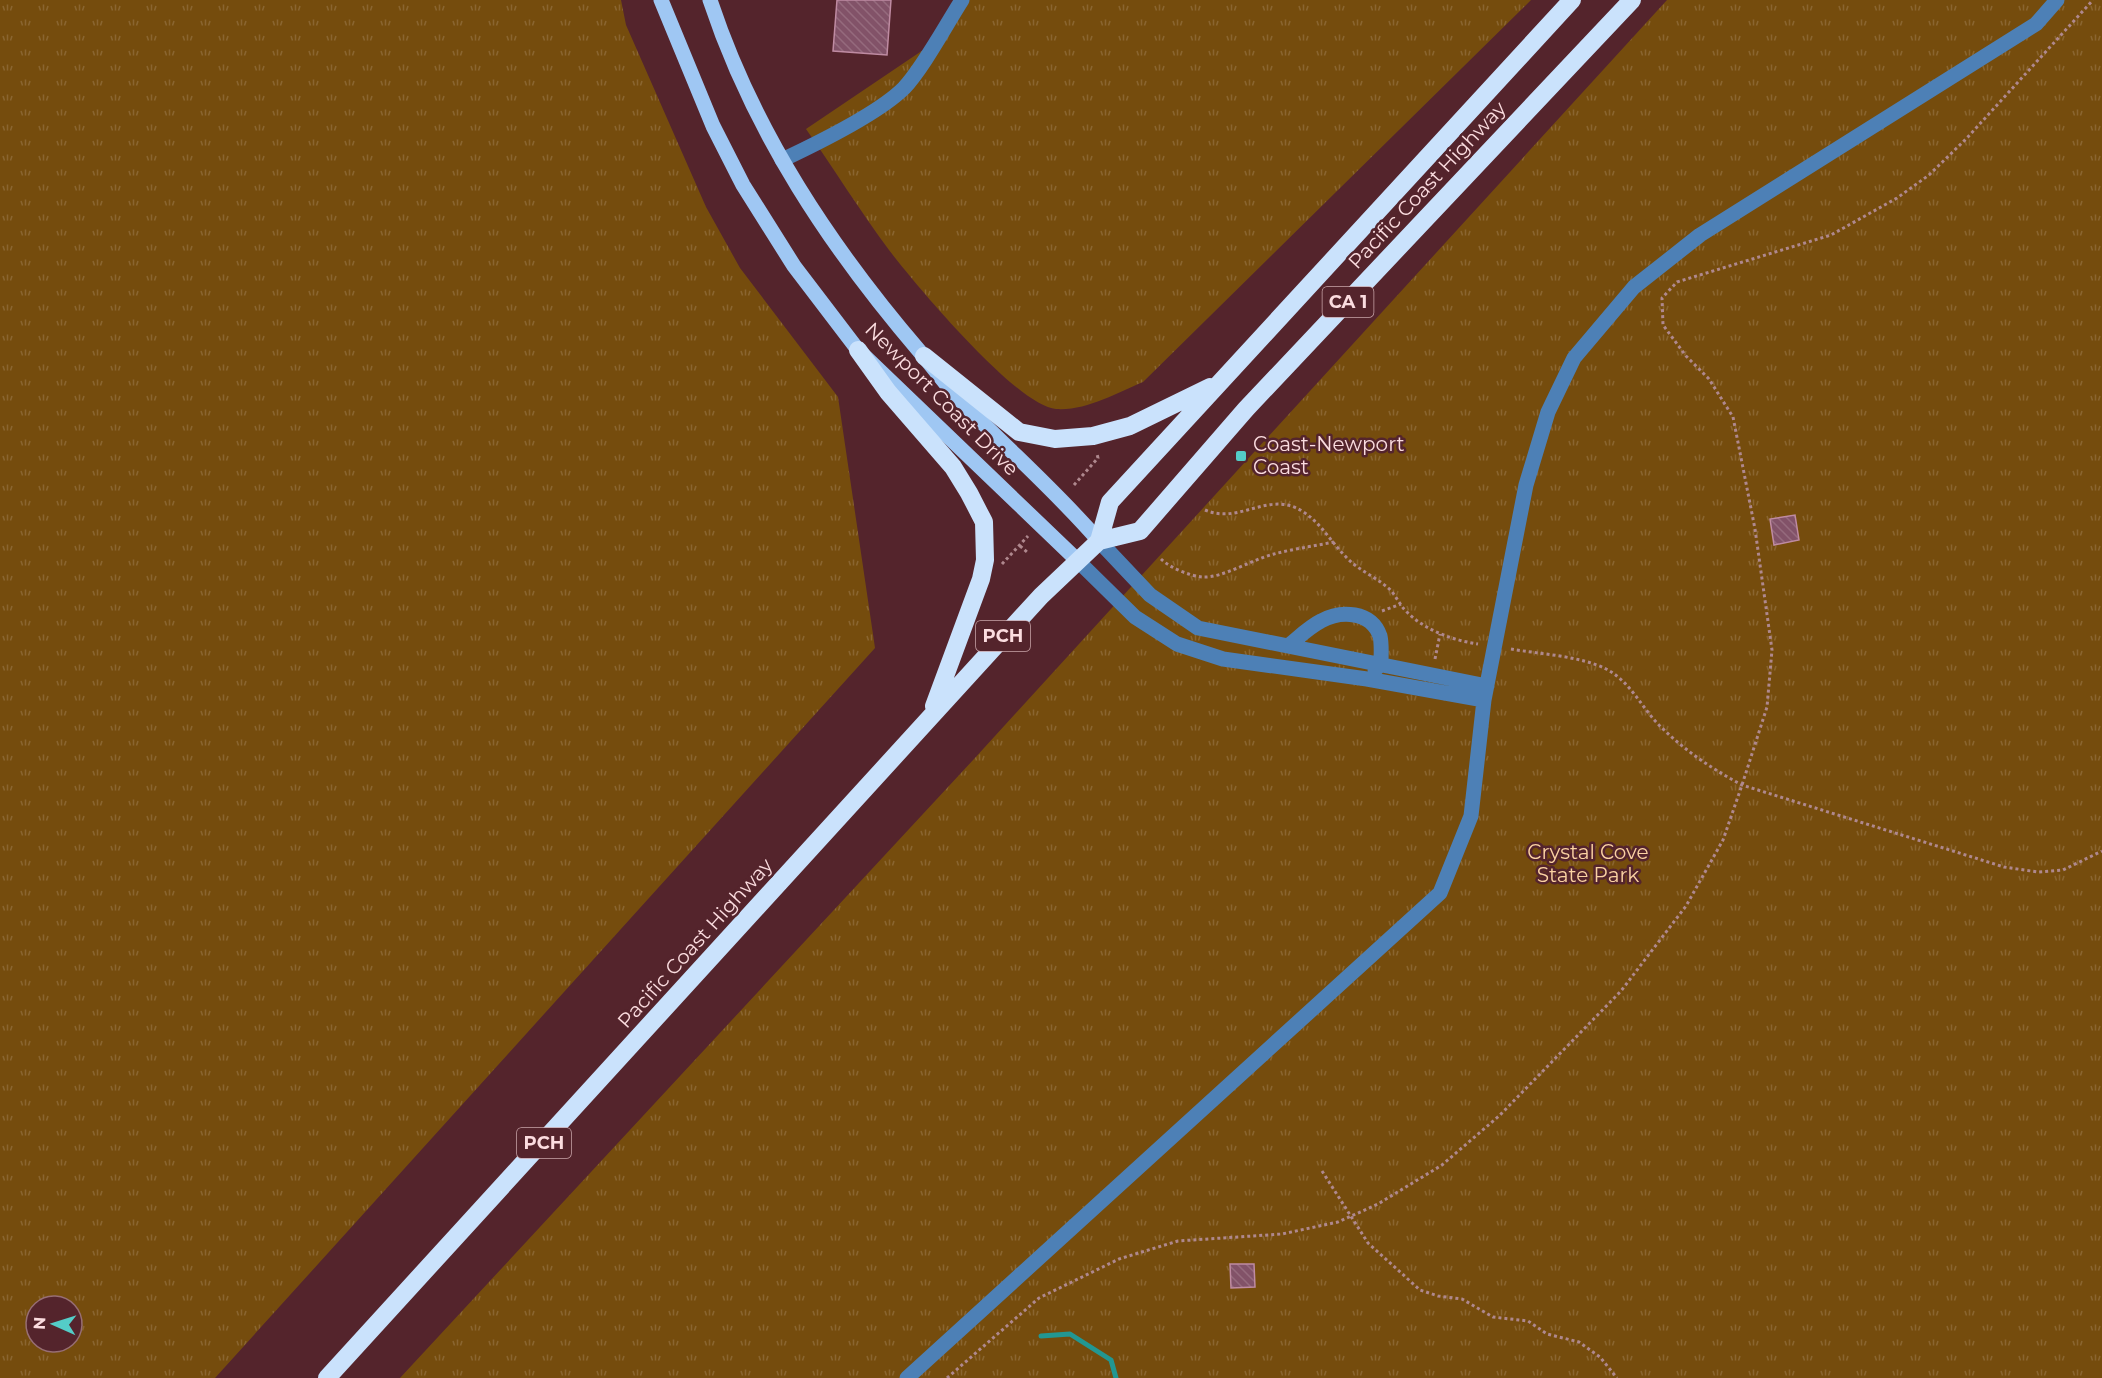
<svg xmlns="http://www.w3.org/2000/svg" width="2102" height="1378" font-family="Montserrat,sans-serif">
<defs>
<pattern id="grass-tufts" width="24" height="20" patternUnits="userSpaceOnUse" patternTransform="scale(1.5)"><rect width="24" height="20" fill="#754c0d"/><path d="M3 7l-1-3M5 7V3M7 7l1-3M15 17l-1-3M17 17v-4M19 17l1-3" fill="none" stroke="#8a6530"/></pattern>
<pattern id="building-back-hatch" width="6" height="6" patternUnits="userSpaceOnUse" patternTransform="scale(1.5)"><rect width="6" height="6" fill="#825268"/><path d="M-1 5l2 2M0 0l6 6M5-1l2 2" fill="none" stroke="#956a7d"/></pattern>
</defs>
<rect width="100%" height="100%" fill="#54242c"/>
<!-- grass -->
<path fill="url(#grass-tufts)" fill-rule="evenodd" d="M0,0H621L626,25L706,207L740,268L838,397L875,648L215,1378H0ZM36,1306H72V1342H36Z
M965,0H1531L1143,382C1116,393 1086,411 1056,409C1018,407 914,283 889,250C860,211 834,169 806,129L932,44Z
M1667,0H2102V1378H400L974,759Z"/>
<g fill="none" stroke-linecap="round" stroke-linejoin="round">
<!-- stream -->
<path stroke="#229792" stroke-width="5" d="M1041,1336L1070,1334L1111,1360L1116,1378"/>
</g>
<!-- building -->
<path fill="url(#building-back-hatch)" stroke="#bf8ba2" stroke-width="1.5" d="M837,0H891L887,55L833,51Z
M1795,515L1799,540L1774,545L1770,519Z
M1230,1264H1254L1255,1287L1231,1288Z"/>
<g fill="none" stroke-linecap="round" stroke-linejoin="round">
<!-- path -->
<path stroke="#af888e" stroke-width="3" stroke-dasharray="3 3" stroke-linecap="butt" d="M1074,485L1098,458L1097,454
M1205,510C1240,525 1268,490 1302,511C1321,523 1331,542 1346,557C1358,570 1374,576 1387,587C1394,592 1398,602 1404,609C1422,629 1451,640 1478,644
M1020,546L1027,552
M1161,559C1170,568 1190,576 1203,577C1223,578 1253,559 1274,554C1293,549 1314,546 1334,542
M1002,564L1028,536
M1382,611L1401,604
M1511,649C1539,654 1581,656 1606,669C1630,681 1641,707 1660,726C1684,750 1712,769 1742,785L2004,867L2038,872L2063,870L2102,851
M1435,659L1440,634
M1322,1171L1368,1243L1420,1290L1438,1296L1462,1299L1493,1317L1528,1321L1547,1334L1579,1342L1600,1357L1617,1378
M947,1378L1039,1298L1119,1259L1178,1241L1282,1234L1338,1222L1378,1204L1442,1165L1499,1116L1621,991L1686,906L1723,840L1742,785L1767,707L1772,650L1755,529L1733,417L1709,379L1686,356L1663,325L1662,298L1677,282L1831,235L1897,198L1929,175L1966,139L2093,0"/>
<!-- minor -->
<path stroke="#4d80b6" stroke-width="15" d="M782,160C816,144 878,114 904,88C923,68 946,25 962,0
M1099,541L1150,595L1198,628L1487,686
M1078,561L1135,617L1177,644L1223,659L1367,679L1484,700
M1288,646C1298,638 1309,627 1321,621C1341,610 1371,611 1380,636C1382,644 1381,655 1381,664L1375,670
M907,1378L1440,893L1471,816L1484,700L1526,485L1548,412L1574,358L1634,287L1700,235L2036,24L2057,0"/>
<!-- major -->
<path stroke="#9fc7f3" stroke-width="15" d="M661,0L713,126L743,185L794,266L858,350L1078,561
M710,0C754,133 831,248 921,353C935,369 947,387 962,402C1008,450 1056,491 1099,541"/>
<!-- highway -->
<path stroke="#cae2fc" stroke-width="18" d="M858,350L888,392L953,467L969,493L984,522L985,560L981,579L934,706
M924,356L1019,432L1055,439L1093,436L1130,426L1210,387
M1099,541L1110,502L1572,0
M327,1378L1041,596L1099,541L1140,531L1246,409L1632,0"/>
</g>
<!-- markers -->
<rect fill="#54cdc8" stroke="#54242c" stroke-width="2" x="1235" y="450" width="12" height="12" rx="3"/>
<g text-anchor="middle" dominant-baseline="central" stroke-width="5" stroke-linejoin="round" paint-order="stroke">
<!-- shield labels -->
<g fill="#54242c" stroke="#c9a5a9" stroke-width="1.5">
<rect x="1322.5" y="287" width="51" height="30" rx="4.5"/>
<rect x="976" y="621" width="54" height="30" rx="4.5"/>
<rect x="517" y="1128" width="54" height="30" rx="4.5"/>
</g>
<g font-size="18" font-weight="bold" fill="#fbdcdf">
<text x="1348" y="302">CA 1</text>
<text x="1003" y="636">PCH</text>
<text x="544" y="1143">PCH</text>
</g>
<!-- street labels -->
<g font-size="20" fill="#fbdcdf" stroke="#54242c">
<text transform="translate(1427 185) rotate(-47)">Pacific Coast Highway</text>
<text transform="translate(942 399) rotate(45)">Newport Coast Drive</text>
<text transform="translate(695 943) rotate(-48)">Pacific Coast Highway</text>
</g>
<!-- poi labels -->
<g font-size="20" fill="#fbdcdf" stroke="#54242c" text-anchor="start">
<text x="1253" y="444">Coast-Newport<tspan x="1253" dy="23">Coast</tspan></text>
</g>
<!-- park labels -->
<g font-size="20" fill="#fbd2a2" stroke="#54242c">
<text x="1588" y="852">Crystal Cove<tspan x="1588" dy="23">State Park</tspan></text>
</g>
</g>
<!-- north arrow -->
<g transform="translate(54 1324) rotate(273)"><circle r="28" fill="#54242c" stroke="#976e74" stroke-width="1.5"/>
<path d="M0-4.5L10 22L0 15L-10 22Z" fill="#54cdc8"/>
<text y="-9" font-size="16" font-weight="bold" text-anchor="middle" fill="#fbdcdf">N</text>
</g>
</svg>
